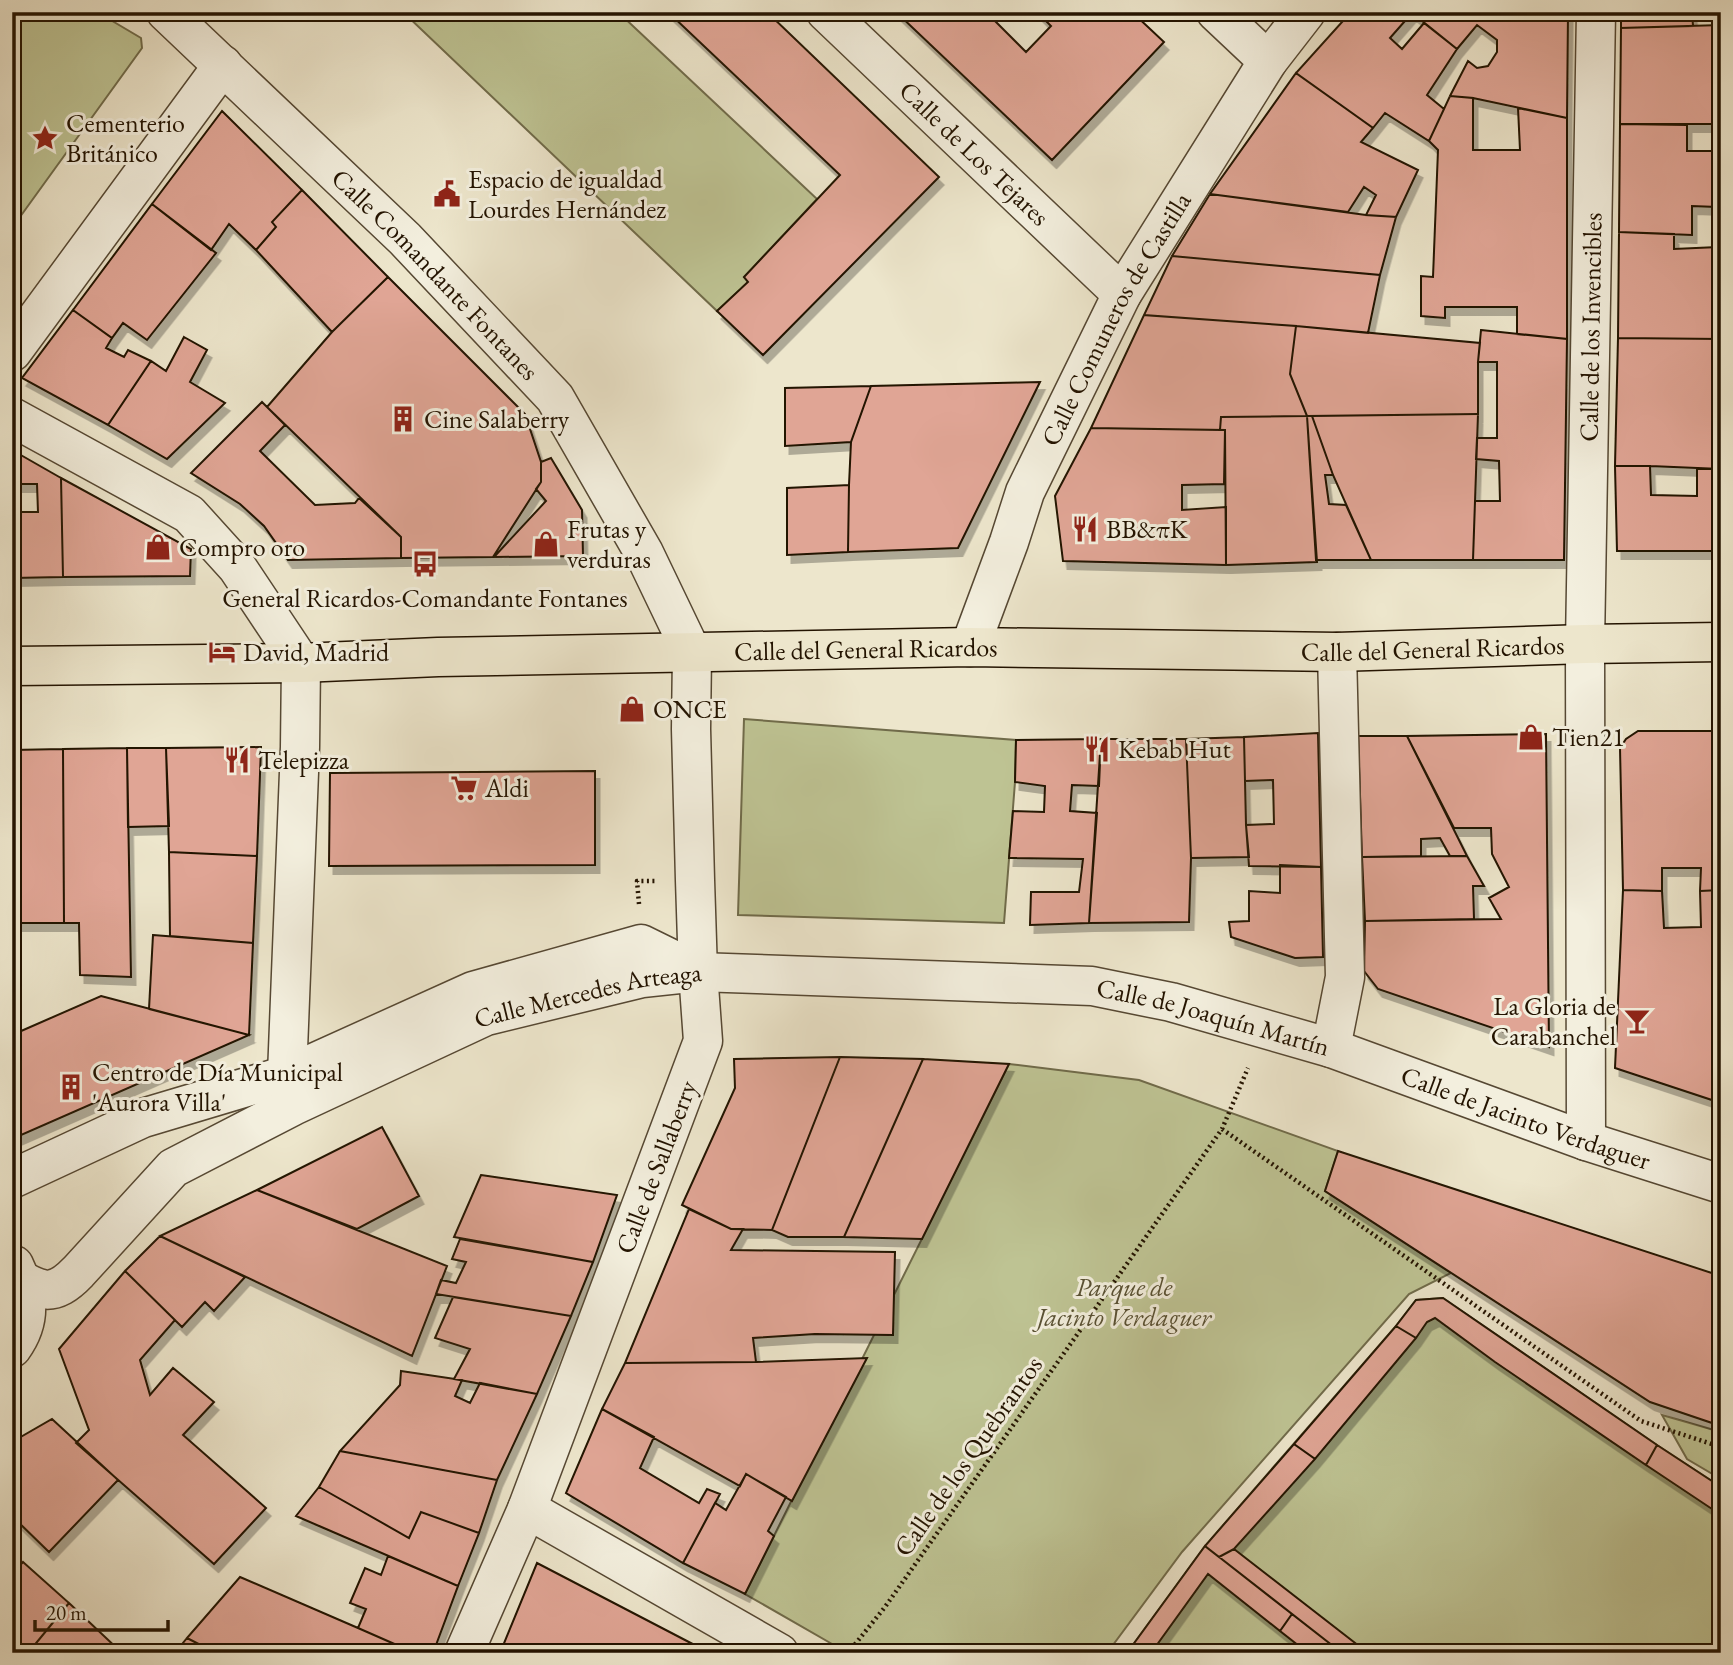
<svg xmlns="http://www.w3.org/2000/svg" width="1733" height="1665" font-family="'EB Garamond',serif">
<defs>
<filter id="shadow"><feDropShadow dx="4.5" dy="8" stdDeviation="0" flood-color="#0004"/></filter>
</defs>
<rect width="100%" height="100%" fill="#ede6cc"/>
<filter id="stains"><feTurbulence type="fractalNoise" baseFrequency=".00286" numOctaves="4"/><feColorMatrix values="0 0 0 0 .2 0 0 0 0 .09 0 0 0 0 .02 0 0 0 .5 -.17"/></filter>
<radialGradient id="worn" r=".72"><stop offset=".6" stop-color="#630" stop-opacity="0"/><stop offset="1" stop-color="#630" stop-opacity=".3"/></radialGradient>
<!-- green -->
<path fill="#bec393" stroke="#706b4a" stroke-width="2" d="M12,12H97L141,38L142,48L12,228Z
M403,12H618L817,199L744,277L748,282L717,311Z
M744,719L1016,740L1015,782L1004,923L738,915Z
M1009,1064L1139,1080L1338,1151L1325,1191L1451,1273L1409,1294L1182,1552L1107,1653H831L832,1644L745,1594Z
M1443,1298L1657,1445L1721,1487V1653H1127L1205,1546L1396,1326L1416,1300Z
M1662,1415L1721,1432V1479L1687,1459Z"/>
<!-- building -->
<path fill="#e0a595" stroke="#231300" stroke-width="2" filter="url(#shadow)" d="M668,12H767L939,177L763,355L717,311L748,282L744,277L840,175Z
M896,12H986L1026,52L1051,26L1037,12H1132L1164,42L1052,160Z
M1351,12H1411L1412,13L1390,38L1402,49L1424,23L1457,49L1427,95L1444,109L1429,141L1385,113L1373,128L1296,73Z
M1411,12H1568L1567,118L1473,98L1450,96L1468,61L1477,68L1488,66L1497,52V40L1477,25L1457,49Z
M1621,12H1692L1693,26L1621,28Z
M1721,25V124H1620L1621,28Z
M1296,73L1373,128L1361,142L1418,170L1396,217L1366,215L1376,195L1364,187L1348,212L1210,194Z
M1450,96L1473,98V150H1520L1518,108L1567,118V339L1517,334V307H1445V318L1421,316V276L1433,277L1438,150L1429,141Z
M222,111L302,190L272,222L276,227L256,250L229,224L211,250L152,204Z
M1620,124L1687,125V151H1719V124H1721V231H1717V207L1692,206V235L1619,232Z
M302,190L388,277L332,332L256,250L276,227L272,222Z
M1210,194L1366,215L1396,217L1380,275L1172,256Z
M152,204L216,253L147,340L123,323L112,338L73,310Z
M1717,231H1721V339L1618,338L1619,232L1674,234V249L1718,247Z
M1172,256L1380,275L1368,333L1296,326L1144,315Z
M388,277L525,414L541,462V482L493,557L401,558V537L267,407L332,332Z
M73,310L112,338L106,348L124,357L128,350L151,361L108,425L22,378Z
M1144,315L1296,326L1290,374L1307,416L1221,417L1220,430L1091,428Z
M1296,326L1480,343L1478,362V414L1307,416L1290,374Z
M1481,330L1567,339L1564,560H1473L1475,501H1500L1499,461L1476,459L1477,438H1497V362H1478Z
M184,337L207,350L190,382L225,403L167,459L108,425L151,361L166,371Z
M1618,338L1721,339V469L1650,466H1615Z
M1040,382L958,548L848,552L849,485L851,442L871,386Z
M871,386L851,442L785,446V388Z
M262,402L285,425L260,451L315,505L355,503L359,498L401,537V558L288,560L264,526L240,504L191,473Z
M1478,414L1473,560H1371L1333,475L1312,416Z
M1307,416L1317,562L1226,565L1225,430H1220L1221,417Z
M1307,416H1312L1333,475H1325L1329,504L1346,505L1371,560H1316Z
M1091,428L1225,430L1224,484L1182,485V510L1226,507V565L1063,561L1055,496Z
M12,450L61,478L63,577L12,578V512H38L37,484H12Z
M551,458L582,510L583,556L494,557L546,501L536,489L541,482V462Z
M1615,466H1650L1651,495L1697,496V468L1721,469V551H1617Z
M61,478L191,549L190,576L63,577Z
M849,485L848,552L787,555V488Z
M1638,731H1721V890L1700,891L1701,868H1662V891L1623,890L1620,748L1626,739Z
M1318,733L1321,867L1249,866L1246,825L1274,824L1273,780L1245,781L1244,737Z
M1546,734L1549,1047L1378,989L1364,971L1365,921L1501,919L1489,898L1509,887L1492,854L1491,828H1454L1407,736Z
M1358,736H1407L1467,856H1450L1440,838L1421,839V856L1362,857Z
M1244,737L1246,825L1249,857L1191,858L1186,739Z
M1101,739H1186L1191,858L1189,922L1089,923Z
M1101,739L1099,786L1072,785L1070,811L1097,813L1089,923L1030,925L1031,892H1079L1083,859L1009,858L1013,811L1044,812L1045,786L1015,782L1016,740Z
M261,747L257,856L169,852L166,748Z
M127,748H166L169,826L128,827Z
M127,748L131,977L80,975L79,923H64L63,749Z
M63,749L64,923H12V750Z
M595,771V865L329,866L330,773Z
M169,852L257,856L253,943L170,936Z
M1467,856L1484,886H1473L1474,919L1365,921L1362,857Z
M1280,865L1321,867L1323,957L1295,958L1231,937L1229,922L1249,921V891L1280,893Z
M1623,890L1662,891L1664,928L1701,927L1700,891L1721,890V1103L1615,1068Z
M153,935L253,943L249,1035L149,1009Z
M101,996L249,1035L12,1139V1035Z
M840,1057L923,1059L844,1237H788L772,1230Z
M840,1057L772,1230L731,1229L682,1205L735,1088L734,1059Z
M923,1059L1009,1064L922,1239L844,1237Z
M382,1127L419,1196L357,1229L257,1190Z
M1338,1151L1721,1276V1426L1650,1402L1325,1191Z
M481,1175L617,1195L593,1262L454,1237Z
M257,1190L447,1266L412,1356L160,1236Z
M689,1209L731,1229H743L731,1250L895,1252L893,1335L815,1334L753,1338L756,1362L625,1363Z
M160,1236L245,1277L214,1311L205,1302L182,1327L125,1271Z
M460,1239L593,1262L571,1316L436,1294L441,1280L456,1283L466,1262L452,1259Z
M125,1271L175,1320L140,1360L150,1395L173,1368L214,1402L183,1435L266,1508L214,1564L76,1443L89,1430L59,1349Z
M453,1297L571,1316L537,1394L454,1379L470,1349L435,1338Z
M1443,1298L1657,1445L1646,1465L1495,1362L1435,1318L1427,1322L1416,1338L1396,1326L1416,1300Z
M1396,1326L1416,1338L1315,1459L1294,1444Z
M867,1358L792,1501L746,1474L740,1486L602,1409L625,1363L756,1362Z
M401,1371L462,1380L455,1396L470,1403L480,1383L537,1394L497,1480L340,1451L400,1385Z
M602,1409L654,1437L640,1468L699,1503L707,1489L720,1494L683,1563L566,1493Z
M52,1419L118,1480L49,1552L12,1516V1442Z
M1294,1444L1315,1459L1234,1549L1219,1557L1205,1546Z
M1657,1445L1721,1487V1515L1646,1465Z
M340,1451L497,1480L479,1533L421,1512L409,1538L319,1487Z
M746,1474L786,1497L768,1531L774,1536L745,1594L683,1563L715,1503L726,1510Z
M319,1487L409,1538L421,1512L479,1533L458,1586L296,1516Z
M1205,1546L1292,1614L1280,1631L1208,1574L1151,1653H1127Z
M1234,1549L1368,1653H1342L1219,1557Z
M388,1556L458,1586L433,1653H415L358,1628L366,1609L350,1603L365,1568L381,1575Z
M23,1562L69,1603L28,1653H12V1574Z
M537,1563L710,1653H500Z
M240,1577L358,1628L415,1653H216L187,1638Z
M69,1603L122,1653H28Z
M1292,1614L1342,1653H1308L1280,1631Z
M187,1638L216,1653H175Z"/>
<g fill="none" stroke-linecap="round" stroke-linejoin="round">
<!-- street casing -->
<g stroke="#564833" stroke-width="41">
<g id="street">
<path id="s1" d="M166,12L405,239L555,398L644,553L692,653L691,729L695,880L698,972L703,1041L527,1509L464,1653"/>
<path id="s2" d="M826,12L1122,294"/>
<path d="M1216,12L1268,61"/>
<path d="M12,352L223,65"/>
<path d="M12,417L189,514L237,567L301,663L300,747L287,1075"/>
<path id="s3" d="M970,647L1009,542L1025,492L1122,294L1268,61L1306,12"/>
<path d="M1331,1048L1345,977L1337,652"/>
<path id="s4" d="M1586,1141L1585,644L1596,12"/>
<path d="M12,1179L143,1118L287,1075L473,991L641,944L698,972"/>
<path id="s5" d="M12,1275C41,1292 53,1298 78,1272L173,1168L293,1106L486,1016L642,978L698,972L1092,986L1171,1002L1331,1048L1586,1141L1721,1184"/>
<path d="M12,1348C33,1319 28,1295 14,1265"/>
<path d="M527,1509L779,1653"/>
</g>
</g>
<!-- primary casing -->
<g stroke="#231300" stroke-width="41">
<g id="primary">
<path id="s6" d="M12,666L301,663L438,657L970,647L1337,652L1585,644L1721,642"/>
</g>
</g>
<!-- path -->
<path stroke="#231300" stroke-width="4.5" stroke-dasharray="2 3.5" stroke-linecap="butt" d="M639,904L637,881H655
M1222,1129L1641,1421L1721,1447
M848,1653L885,1607L1222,1129L1248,1068"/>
<!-- street -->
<use href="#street" stroke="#f3efde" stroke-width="38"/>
<!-- primary -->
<use href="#primary" stroke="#ede6cc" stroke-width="38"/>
</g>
<!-- icons -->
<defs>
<g id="sight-bare" transform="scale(2.1)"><path d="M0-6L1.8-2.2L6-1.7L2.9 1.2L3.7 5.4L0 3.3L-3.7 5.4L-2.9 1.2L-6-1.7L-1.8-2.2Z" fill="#8f2418" stroke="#f3efde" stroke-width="2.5" paint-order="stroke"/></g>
<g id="civic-bare" transform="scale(2.1)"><path d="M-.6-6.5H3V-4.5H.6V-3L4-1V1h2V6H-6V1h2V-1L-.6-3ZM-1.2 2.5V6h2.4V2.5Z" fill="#8f2418" stroke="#f3efde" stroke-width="2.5" paint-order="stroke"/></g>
<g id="building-bare" transform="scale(2.1)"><path d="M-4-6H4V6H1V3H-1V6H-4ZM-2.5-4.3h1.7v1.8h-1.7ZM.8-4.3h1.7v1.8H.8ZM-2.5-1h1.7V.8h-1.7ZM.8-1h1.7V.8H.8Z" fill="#8f2418" stroke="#f3efde" stroke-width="2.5" paint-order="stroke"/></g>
<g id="restaurant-bare" transform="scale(2.1)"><path d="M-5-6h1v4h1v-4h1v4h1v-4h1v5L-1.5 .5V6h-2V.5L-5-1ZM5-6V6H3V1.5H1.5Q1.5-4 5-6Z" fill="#8f2418" stroke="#f3efde" stroke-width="2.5" paint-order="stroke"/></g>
<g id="shop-bare" transform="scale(2.1)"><path d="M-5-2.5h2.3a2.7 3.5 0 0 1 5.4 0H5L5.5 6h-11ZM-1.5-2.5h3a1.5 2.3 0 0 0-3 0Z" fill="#8f2418" stroke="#f3efde" stroke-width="2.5" paint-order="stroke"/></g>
<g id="bus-bare" transform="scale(2.1)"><path d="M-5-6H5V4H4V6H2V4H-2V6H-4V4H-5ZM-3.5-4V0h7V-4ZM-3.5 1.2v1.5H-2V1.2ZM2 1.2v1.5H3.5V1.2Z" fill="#8f2418" stroke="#f3efde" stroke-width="2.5" paint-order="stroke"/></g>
<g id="hotel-bare" transform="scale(2.1)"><path d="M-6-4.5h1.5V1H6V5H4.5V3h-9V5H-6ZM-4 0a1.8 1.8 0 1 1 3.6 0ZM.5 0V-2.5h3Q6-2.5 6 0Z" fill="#8f2418" stroke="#f3efde" stroke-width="2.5" paint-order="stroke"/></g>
<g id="supermarket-bare" transform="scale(2.1)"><path d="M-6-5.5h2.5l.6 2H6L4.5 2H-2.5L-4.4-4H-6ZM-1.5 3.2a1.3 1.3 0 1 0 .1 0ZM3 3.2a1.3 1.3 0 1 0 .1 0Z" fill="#8f2418" stroke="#f3efde" stroke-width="2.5" paint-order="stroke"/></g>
<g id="bar-bare" transform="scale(2.1)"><path d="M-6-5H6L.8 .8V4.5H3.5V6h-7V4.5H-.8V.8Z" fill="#8f2418" stroke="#f3efde" stroke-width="2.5" paint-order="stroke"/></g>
</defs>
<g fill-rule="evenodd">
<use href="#sight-bare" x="45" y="138"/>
<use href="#civic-bare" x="447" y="194"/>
<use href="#building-bare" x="403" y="419"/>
<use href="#restaurant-bare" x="1085" y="529"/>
<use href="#shop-bare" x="546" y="544"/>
<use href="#shop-bare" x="158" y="547"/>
<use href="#bus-bare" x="425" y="564"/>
<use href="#hotel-bare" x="222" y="652"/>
<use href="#shop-bare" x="632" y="709"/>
<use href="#shop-bare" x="1531" y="737"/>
<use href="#restaurant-bare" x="1097" y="749"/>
<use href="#restaurant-bare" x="237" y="760"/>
<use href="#supermarket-bare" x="464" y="788"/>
<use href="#bar-bare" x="1637" y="1021"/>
<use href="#building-bare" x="71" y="1087"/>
</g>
<g text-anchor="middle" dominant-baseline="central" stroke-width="6" stroke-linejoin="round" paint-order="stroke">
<!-- poi labels -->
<g font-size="26" fill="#231300" stroke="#f3efde" text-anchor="start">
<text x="66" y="123">Cementerio<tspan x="66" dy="30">Británico</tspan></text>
<text x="468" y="179">Espacio de igualdad<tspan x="468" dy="30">Lourdes Hernández</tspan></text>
<text x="424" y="419">Cine Salaberry</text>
<text x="567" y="529">Frutas y<tspan x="567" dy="30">verduras</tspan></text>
<text x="1106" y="529">BB&amp;πK</text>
<text x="179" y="547">Compro oro</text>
<text x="425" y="598" text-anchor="middle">General Ricardos-Comandante Fontanes</text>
<text x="243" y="652">David, Madrid</text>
<text x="653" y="709">ONCE</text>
<text x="1552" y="737">Tien21</text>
<text x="1118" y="749">Kebab Hut</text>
<text x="258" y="760">Telepizza</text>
<text x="485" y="788">Aldi</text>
<text x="1616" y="1006" text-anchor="end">La Gloria de<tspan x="1616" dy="30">Carabanchel</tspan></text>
<text x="92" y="1072">Centro de Día Municipal<tspan x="92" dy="30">'Aurora Villa'</tspan></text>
</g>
<!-- street labels -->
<g font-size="26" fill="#231300" stroke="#f3efde">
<text stroke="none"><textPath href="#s2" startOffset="205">Calle de Los Tejares</textPath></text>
<text stroke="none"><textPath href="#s1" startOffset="376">Calle Comandante Fontanes</textPath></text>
<text stroke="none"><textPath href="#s3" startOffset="360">Calle Comuneros de Castilla</textPath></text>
<text stroke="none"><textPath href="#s4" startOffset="814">Calle de los Invencibles</textPath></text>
<text stroke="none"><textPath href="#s6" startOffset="1421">Calle del General Ricardos</textPath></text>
<text stroke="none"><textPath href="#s6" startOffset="854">Calle del General Ricardos</textPath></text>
<text stroke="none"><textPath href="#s5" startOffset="668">Calle Mercedes Arteaga</textPath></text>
<text stroke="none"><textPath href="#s5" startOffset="1300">Calle de Joaquín Martín</textPath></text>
<text stroke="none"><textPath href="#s5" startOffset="1629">Calle de Jacinto Verdaguer</textPath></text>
<text transform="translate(656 1167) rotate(-69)">Calle de Sallaberry</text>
<text transform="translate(968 1456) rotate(-55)">Calle de los Quebrantos</text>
</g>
<!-- park labels -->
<g font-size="26" font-style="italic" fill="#595133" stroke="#f3efde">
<text x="1124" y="1287">Parque de<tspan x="1124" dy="30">Jacinto Verdaguer</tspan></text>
</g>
</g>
<!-- margin -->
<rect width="1733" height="1665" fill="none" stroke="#ede6cc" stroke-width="42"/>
<rect x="14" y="14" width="1705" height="1637" fill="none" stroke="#231300" stroke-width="3.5"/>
<rect x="21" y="21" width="1691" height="1623" fill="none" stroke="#231300" stroke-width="2"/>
<!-- scale -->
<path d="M35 1620v10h133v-10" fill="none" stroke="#231300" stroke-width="3.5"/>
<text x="46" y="1620" font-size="21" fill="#231300" stroke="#f3efde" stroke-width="5" paint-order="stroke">20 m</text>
<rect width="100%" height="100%" filter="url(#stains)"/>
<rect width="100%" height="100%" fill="url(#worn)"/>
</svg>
